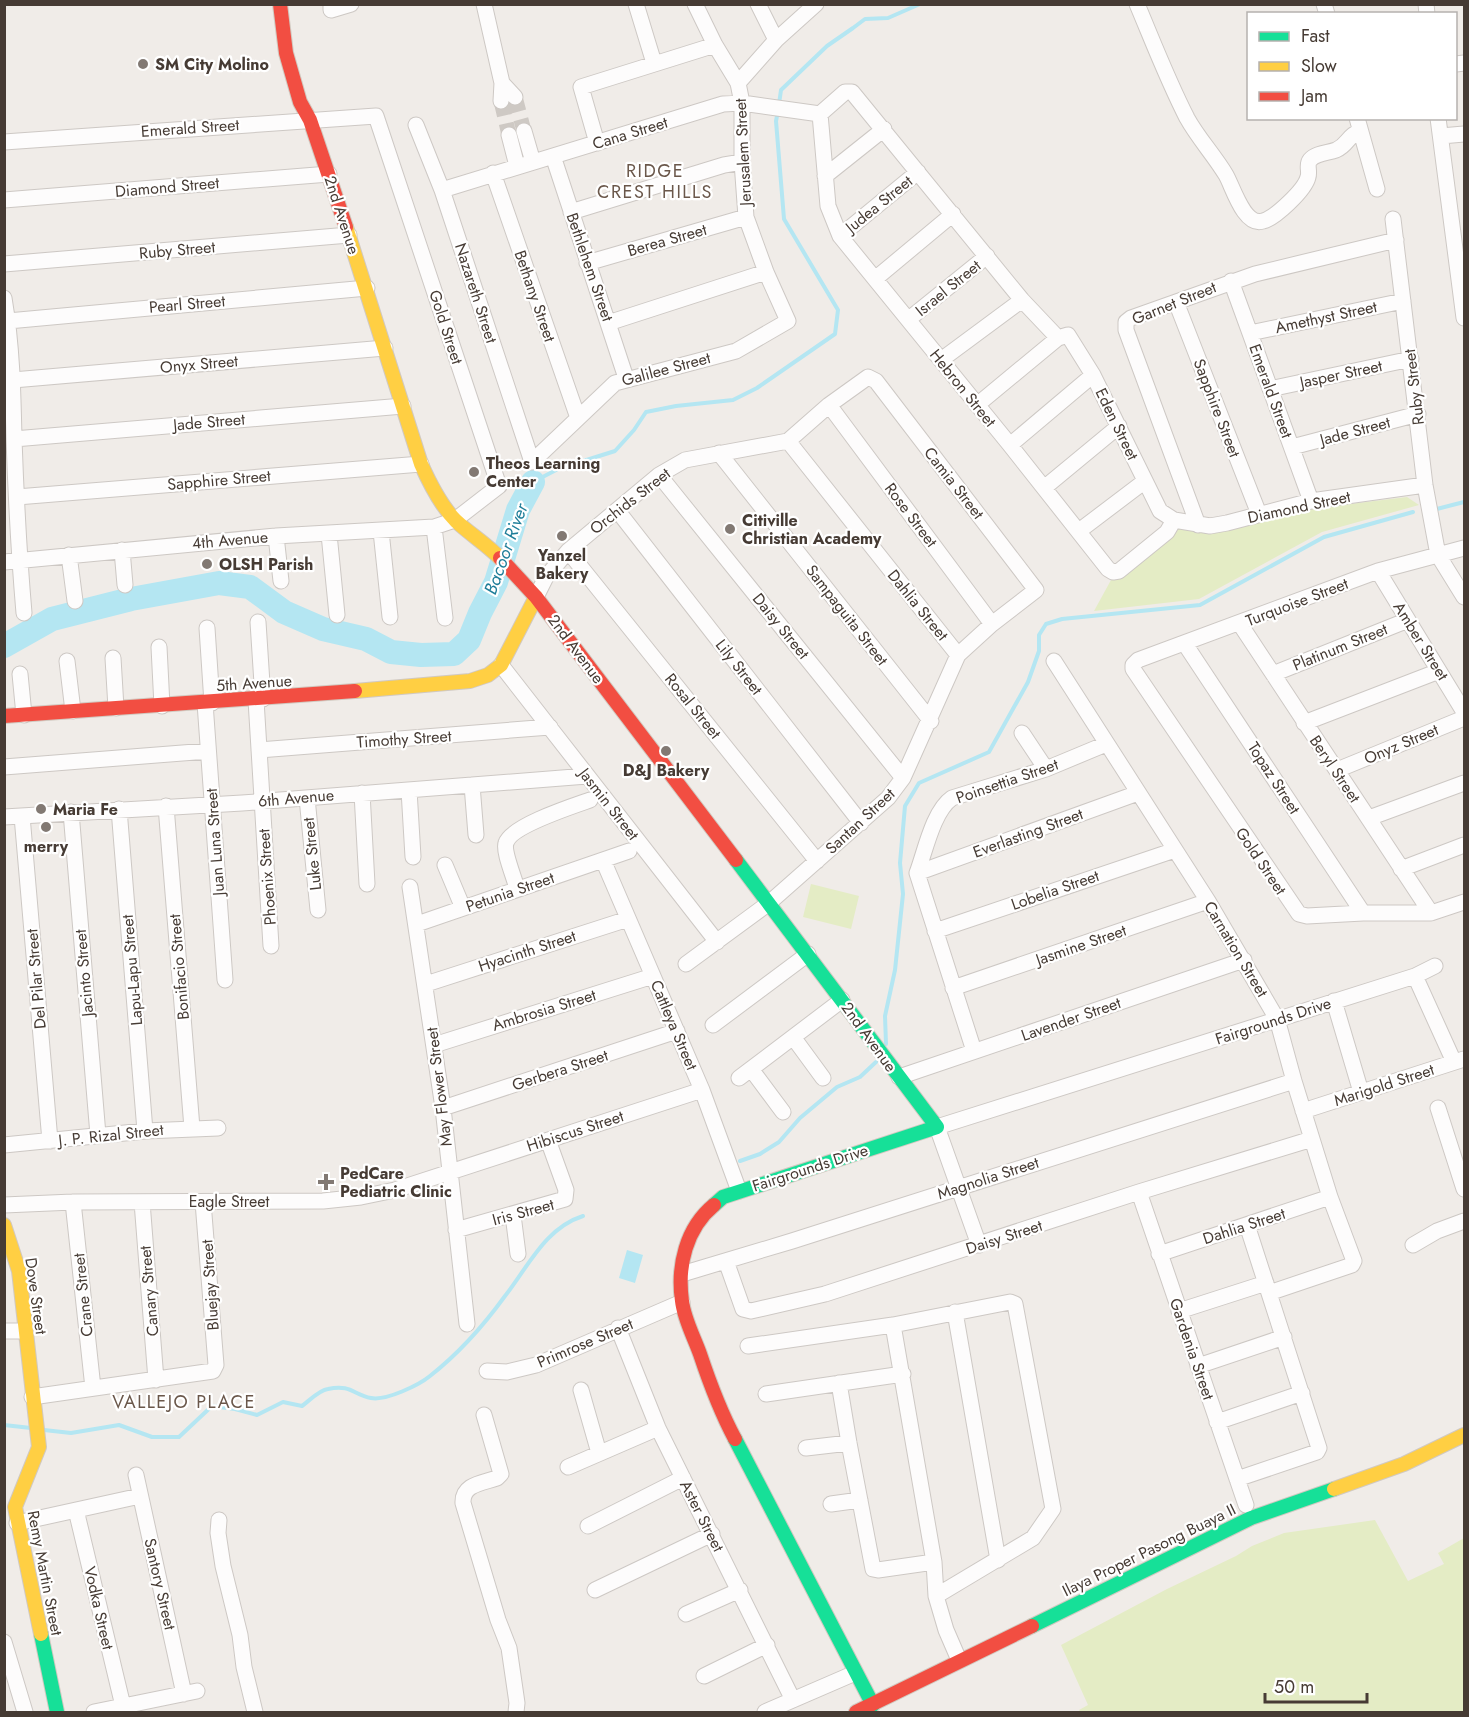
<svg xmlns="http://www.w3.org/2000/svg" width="1469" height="1717" font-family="Jost,sans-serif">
<rect width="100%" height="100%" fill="#f0ece8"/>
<!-- green -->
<path fill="#e4ecc5" d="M1407,497L1419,505L1322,532L1199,599L1094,611L1111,580L1172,537L1178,525Z
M811,884L859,896L851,929L803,917Z
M1375,1520L1408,1581L1444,1564L1438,1553L1464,1538V1712H1080L1079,1710L1088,1705L1061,1645L1167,1589L1236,1556L1252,1546L1284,1533Z"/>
<!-- water -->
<path fill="#b4e6f2" d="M627,1250L643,1255L635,1283L619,1278Z"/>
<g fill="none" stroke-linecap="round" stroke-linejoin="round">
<!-- stream -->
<path stroke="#b4e6f2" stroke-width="4" d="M779,104L781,90L827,46L853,28L865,19L888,18L920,4
M533,482L558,469L615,451L634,430L646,412L676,406L733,400L757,388L835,334L838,310L784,219L776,121L778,111
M1433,510L1464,502
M886,1044L885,1016L895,970L903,894L900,863L905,806L919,783L989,752L1028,682L1039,651V635L1046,624L1062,619L1200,605L1324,537L1413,512
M740,1161L760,1154L779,1142L800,1118L837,1087L860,1077L876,1062
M4,1425L31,1428
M44,1430L71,1433L119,1425L152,1437H179L212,1406L235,1409L257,1415L283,1402L302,1406C309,1401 319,1390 328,1389C351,1384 354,1395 371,1398C386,1401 419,1385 430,1376C458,1354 484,1325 505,1296C528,1267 545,1228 583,1216"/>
<!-- river -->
<path stroke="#b4e6f2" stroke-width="24" d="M4,646L52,619L131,599L219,583L250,587L284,612L323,629L366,639L391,652L421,655L454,654L469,640L480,613L496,582L518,510L533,482"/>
<!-- street-tunnel -->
<path stroke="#cec9c4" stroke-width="15" stroke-dasharray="15 8" stroke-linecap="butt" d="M515,97L524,131
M501,101L509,135"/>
<!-- street casing -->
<g stroke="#cdc8c4" stroke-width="17">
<path id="street" d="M331,4V10L351,4
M484,4L502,83L501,101
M636,4L654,63
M758,4L776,40
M1137,4C1153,42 1168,81 1187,118C1198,138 1214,155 1226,175C1233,187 1244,227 1263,221C1275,218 1305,190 1308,177C1310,171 1306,165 1310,160C1316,153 1328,153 1336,150C1348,145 1347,136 1360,131
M1324,4L1327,14
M1426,4L1427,14
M1456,64L1464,63
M502,83L515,97
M738,83L776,40L816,4
M820,114L828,206L840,236L1010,445L1108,569L1113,572L1119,571L1167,532L1174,520
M820,114L845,92H852L1022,300L1058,338
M1357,118L1377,189
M1438,118L1464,318
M416,125L442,190L532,462L615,383L736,351L788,321L766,272L746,217L742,162V103L738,83L715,45L695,4
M524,131L533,162
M509,135L517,166
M1441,136L1464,134
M4,142L376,116L499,486L455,520L434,527L276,536L4,562
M597,143L581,87L715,45
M553,156L626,378
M493,173L578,418
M825,176L884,129
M442,190L723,104L742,103L820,114
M4,200L329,174
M571,212L724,165L742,162
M1393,219L1425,485L1438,555L1464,597
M840,236L918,172
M587,263L746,217
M4,264L349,235
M875,279L953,214
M1231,281L1311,501
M4,298C12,345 13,392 14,439C16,497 19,555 24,613
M1176,302L1259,514
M909,319L987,256
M8,321L367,288
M608,323L766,272
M1250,333L1403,301
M941,360L1022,300
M13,380L385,348
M1270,389L1411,359
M829,405L992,624
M977,405L1058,338L1068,335L1093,375L1160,511L1174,520L1210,526L1227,523L1311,501L1425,485
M14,439L403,406
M788,441L958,655
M1010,445L1093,375
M1292,447L1418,414
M719,453L931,721
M659,475L903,778
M1044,488L1119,426
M17,497L421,464
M617,510L861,823
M1198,525L1126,330V322L1131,318L1255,274L1396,240
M434,527L445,618
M381,531L390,617
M1079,531L1145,481
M329,534L337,615
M276,536L281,581
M1464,548L1378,571L1138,660L1133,665V669L1299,914L1307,916L1363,913H1431L1464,902
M122,550L125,585
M568,551L817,861
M69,555L75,601
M1378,571L1464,712
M536,597L546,577L568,551L659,475L685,460L788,441L829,405L868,377L876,381L1036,590L992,624L958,655L903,778L888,798L769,903L686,964
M258,622L263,699
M1240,624L1431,913
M207,628L212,703
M1185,644L1363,913
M159,647L162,706
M113,658L116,708
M67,661L73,711
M1054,661L1208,901L1277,1019L1294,1081L1330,1197L1354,1261L1352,1265L1269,1293
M501,665L717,942
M20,674L24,715
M1273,674L1408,620
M256,700L271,946
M205,703L225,980
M1304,723L1439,671
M1022,733L1046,769
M259,750L550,727
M4,767L208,751
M1337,770L1464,718
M472,785L476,835
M409,790L413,857
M362,793L367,884
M307,798L318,910
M166,806L192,1128
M119,809L145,1131
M71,812L98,1135
M22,816L50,1141
M4,817L242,803L587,776
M1369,818L1464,783
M603,860L702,1090L739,1191
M445,865L463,908
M1401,869L1464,845
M917,873C925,852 933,811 952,798L1046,769L1106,744
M917,873L1138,793
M917,873L974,1051
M410,887L443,1108L467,1324
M517,889C515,879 503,852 506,843C511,826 573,806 590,800
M417,924L629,851
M935,931L1175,850
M1415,976L1454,1062
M426,984L628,919
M953,988L1208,901
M1334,1001L1361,1092
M713,1025L808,954
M793,1037L823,1078
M434,1045L653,976
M751,1069L783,1112
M899,1077L1244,960
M739,1078L842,1000
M443,1108L677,1031
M1438,1108L1464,1189
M1303,1111L1464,1059
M4,1145L145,1131L218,1128
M1139,1192L1246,1505
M73,1202L93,1388
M142,1202L156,1380
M4,1205L73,1202L323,1201L361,1197L395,1190L702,1090
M513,1215L518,1254
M456,1230L565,1199L566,1190L548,1140
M979,1245L937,1127L1415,976L1435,966
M1413,1245L1437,1231L1464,1221
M1159,1254L1330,1197
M726,1261L743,1309L751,1311L825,1294L1139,1192L1312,1139
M682,1274L792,1241L1294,1081
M1179,1311L1266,1283
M955,1312L998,1560
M893,1325L934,1562L936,1596L946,1630L959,1660
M618,1328L658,1428L793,1700
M4,1331H24
M748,1346L893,1325L1010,1302L1015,1304L1053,1509L1033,1538L936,1596
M1198,1366L1284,1337
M487,1371L507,1372L536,1365L682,1302
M839,1383L849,1443L873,1569L878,1570L934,1562
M581,1390L599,1453
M766,1394L903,1374
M32,1397L213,1371L216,1365L203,1202
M484,1415L501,1474L497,1478C483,1483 462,1484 463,1503L498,1620L509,1648L517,1703L516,1712
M1217,1422L1302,1393
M806,1448L849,1443
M568,1467L658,1428
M136,1475L184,1694
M1237,1479L1317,1452L1319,1448L1247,1225
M831,1504L860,1500
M76,1510L123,1706
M219,1520L218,1533L223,1566L240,1635L244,1667L255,1712
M17,1523L140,1496
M588,1526L683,1478
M595,1590L712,1534
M686,1614L740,1590
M4,1642L25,1712
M704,1676L767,1645
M94,1712L197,1691
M765,1712L855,1673"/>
</g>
<!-- fast casing -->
<g stroke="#d1c9c0" stroke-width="16">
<path id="fast" d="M714,1205L723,1197L937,1127L736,860
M735,1439L873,1705
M1032,1626L1251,1518L1334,1489
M41,1634L57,1712"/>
</g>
<!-- slow casing -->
<g stroke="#d1c9c0" stroke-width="16">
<path id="slow" d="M346,227L421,464C429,482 442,507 456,521C470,534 486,544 500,558
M355,691L470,681L488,675L501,665L536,597
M4,1225L19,1271L39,1447L15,1507L41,1634
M1334,1489L1404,1464L1464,1435"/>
</g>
<!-- jam casing -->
<g stroke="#d1c9c0" stroke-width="16">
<path id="jam" d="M280,4L286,53L300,102L310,120L346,227
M500,558L536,597L736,860
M4,716L355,691
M714,1205C686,1228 677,1266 682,1301C684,1319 694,1337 700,1354C710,1384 720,1411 735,1439
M856,1712L1032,1626"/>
</g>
<!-- street -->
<use href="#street" stroke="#fdfcfc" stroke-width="15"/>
<!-- fast -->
<use href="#fast" stroke="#16e098" stroke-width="14"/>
<!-- slow -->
<use href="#slow" stroke="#ffcf43" stroke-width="14"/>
<!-- jam -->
<use href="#jam" stroke="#f24e42" stroke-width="14"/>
</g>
<!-- markers -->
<g fill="#827973" stroke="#fff" stroke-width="2">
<circle cx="143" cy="64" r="6"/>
<circle cx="474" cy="472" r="6"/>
<circle cx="730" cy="529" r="6"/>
<circle cx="562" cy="536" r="6"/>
<circle cx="207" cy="564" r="6"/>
<circle cx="666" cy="751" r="6"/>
<circle cx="41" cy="809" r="6"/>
<circle cx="46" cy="827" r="6"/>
<path d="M323 1173h6v6h6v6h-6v6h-6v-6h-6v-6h6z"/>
</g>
<g text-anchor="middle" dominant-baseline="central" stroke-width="4.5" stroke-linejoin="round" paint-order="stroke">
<!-- poi labels -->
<g font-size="16" font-weight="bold" fill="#463b34" stroke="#fff" text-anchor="start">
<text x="155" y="64">SM City Molino</text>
<text x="486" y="463">Theos Learning<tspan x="486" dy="18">Center</tspan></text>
<text x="742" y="520">Citiville<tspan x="742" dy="18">Christian Academy</tspan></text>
<text x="562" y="555" text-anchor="middle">Yanzel<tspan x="562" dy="18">Bakery</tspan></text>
<text x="219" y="564">OLSH Parish</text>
<text x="666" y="770" text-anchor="middle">D&amp;J Bakery</text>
<text x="53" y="809">Maria Fe</text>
<text x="46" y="846" text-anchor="middle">merry</text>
<text x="340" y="1173">PedCare<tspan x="340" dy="18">Pediatric Clinic</tspan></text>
</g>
<!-- street labels -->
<g font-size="16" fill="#463b34" stroke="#fff">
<text transform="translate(190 128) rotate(-4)">Emerald Street</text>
<text transform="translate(630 133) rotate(-17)">Cana Street</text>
<text transform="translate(743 152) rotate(-93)">Jerusalem Street</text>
<text transform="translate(167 187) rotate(-5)">Diamond Street</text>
<text transform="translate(879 204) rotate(-39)">Judea Street</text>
<text transform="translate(342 215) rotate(72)">2nd Avenue</text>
<text transform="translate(667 240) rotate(-16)">Berea Street</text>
<text transform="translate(177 250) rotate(-5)">Ruby Street</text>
<text transform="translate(590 267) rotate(71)">Bethlehem Street</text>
<text transform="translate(948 288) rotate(-39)">Israel Street</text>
<text transform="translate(476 293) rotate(72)">Nazareth Street</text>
<text transform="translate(535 296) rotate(71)">Bethany Street</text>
<text transform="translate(1174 303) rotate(-22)">Garnet Street</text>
<text transform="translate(187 304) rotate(-5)">Pearl Street</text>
<text transform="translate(1326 317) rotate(-12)">Amethyst Street</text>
<text transform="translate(446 327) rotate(72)">Gold Street</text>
<text transform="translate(199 364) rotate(-5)">Onyx Street</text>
<text transform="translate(666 369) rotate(-15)">Galilee Street</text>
<text transform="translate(1341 374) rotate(-12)">Jasper Street</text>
<text transform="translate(1414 387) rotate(-97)">Ruby Street</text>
<text transform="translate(963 388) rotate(51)">Hebron Street</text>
<text transform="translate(1271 391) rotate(70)">Emerald Street</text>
<text transform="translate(1217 408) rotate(69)">Sapphire Street</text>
<text transform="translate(209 422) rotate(-5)">Jade Street</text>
<text transform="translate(1117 424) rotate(64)">Eden Street</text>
<text transform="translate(1355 431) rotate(-15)">Jade Street</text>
<text transform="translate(219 480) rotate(-5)">Sapphire Street</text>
<text transform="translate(954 483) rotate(52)">Camia Street</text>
<text transform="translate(630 501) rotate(-38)">Orchids Street</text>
<text transform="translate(1299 507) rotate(-12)">Diamond Street</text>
<text transform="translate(911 515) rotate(53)">Rose Street</text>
<text transform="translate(230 540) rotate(-5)">4th Avenue</text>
<text transform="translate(1297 602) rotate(-21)">Turquoise Street</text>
<text transform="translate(918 605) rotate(51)">Dahlia Street</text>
<text transform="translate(847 615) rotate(52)">Sampaguita Street</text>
<text transform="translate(781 626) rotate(51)">Daisy Street</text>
<text transform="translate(1421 641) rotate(58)">Amber Street</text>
<text transform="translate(1340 647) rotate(-22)">Platinum Street</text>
<text transform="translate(576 649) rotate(53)">2nd Avenue</text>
<text transform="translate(739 667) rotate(52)">Lily Street</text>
<text transform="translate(254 683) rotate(-4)">5th Avenue</text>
<text transform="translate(693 706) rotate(51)">Rosal Street</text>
<text transform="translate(404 739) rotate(-4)">Timothy Street</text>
<text transform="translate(1401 744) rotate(-23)">Onyz Street</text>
<text transform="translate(1335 769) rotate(56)">Beryl Street</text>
<text transform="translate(1274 778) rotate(57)">Topaz Street</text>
<text transform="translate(1007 781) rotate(-19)">Poinsettia Street</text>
<text transform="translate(296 798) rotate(-5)">6th Avenue</text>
<text transform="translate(609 804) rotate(52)">Jasmin Street</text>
<text transform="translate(860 821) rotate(-43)">Santan Street</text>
<text transform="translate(1028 833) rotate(-20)">Everlasting Street</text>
<text transform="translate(215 842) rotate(-94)">Juan Luna Street</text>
<text transform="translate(312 854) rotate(-96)">Luke Street</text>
<text transform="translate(1261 861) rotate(56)">Gold Street</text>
<text transform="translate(267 877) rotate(-94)">Phoenix Street</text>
<text transform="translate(1055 890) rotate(-19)">Lobelia Street</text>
<text transform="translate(510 892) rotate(-19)">Petunia Street</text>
<text transform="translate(1081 945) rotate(-19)">Jasmine Street</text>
<text transform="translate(1236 949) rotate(59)">Carnation Street</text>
<text transform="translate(527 951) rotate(-18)">Hyacinth Street</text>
<text transform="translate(179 967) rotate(-95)">Bonifacio Street</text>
<text transform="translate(132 970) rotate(-95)">Lapu-Lapu Street</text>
<text transform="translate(84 973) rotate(-95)">Jacinto Street</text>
<text transform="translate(36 979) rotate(-95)">Del Pilar Street</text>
<text transform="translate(544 1010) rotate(-17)">Ambrosia Street</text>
<text transform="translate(1071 1019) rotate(-19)">Lavender Street</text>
<text transform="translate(1273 1021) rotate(-18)">Fairgrounds Drive</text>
<text transform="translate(674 1025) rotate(67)">Cattleya Street</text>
<text transform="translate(869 1037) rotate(54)">2nd Avenue</text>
<text transform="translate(560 1070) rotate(-18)">Gerbera Street</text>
<text transform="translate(1384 1085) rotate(-18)">Marigold Street</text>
<text transform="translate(439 1087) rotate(-97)">May Flower Street</text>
<text transform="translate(575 1131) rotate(-18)">Hibiscus Street</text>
<text transform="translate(111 1135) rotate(-6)">J. P. Rizal Street</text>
<text transform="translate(810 1168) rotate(-18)">Fairgrounds Drive</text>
<text transform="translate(988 1178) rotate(-18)">Magnolia Street</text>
<text x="229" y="1201">Eagle Street</text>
<text transform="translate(523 1212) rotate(-15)">Iris Street</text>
<text transform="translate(1244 1226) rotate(-18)">Dahlia Street</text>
<text transform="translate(1004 1237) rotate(-18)">Daisy Street</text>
<text transform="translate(210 1285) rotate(-94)">Bluejay Street</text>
<text transform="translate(149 1291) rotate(-95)">Canary Street</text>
<text transform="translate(83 1295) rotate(-96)">Crane Street</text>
<text transform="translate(36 1296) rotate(82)">Dove Street</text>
<text transform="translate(585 1343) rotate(-23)">Primrose Street</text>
<text transform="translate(1192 1349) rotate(71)">Gardenia Street</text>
<text transform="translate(702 1516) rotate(63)">Aster Street</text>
<text transform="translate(1149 1550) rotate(-26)">Ilaya Proper Pasong Buaya II</text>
<text transform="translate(45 1573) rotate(79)">Remy Martin Street</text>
<text transform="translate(160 1584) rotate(77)">Santory Street</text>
<text transform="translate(99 1608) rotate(77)">Vodka Street</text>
</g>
<!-- neighbourhood labels -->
<g font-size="18" letter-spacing="1.5" fill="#6a574a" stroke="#fff">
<text x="655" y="171">RIDGE<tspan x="655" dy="21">CREST HILLS</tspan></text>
<text x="184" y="1402">VALLEJO PLACE</text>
</g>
<!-- water labels -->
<g font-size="18" font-style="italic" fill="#207e99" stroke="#fff">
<text transform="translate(506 549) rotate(-70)">Bacoor River</text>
</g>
</g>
<!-- border -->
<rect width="1469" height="1717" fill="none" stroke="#463b34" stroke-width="12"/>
<!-- legend -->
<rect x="1247" y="12" width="210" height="108" fill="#ffffff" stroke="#b5b1ae" stroke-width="1.5"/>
<rect x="1259" y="32" width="30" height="9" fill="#16e098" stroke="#b5b1ae" stroke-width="1.5"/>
<text x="1301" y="42" font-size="18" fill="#463b34">Fast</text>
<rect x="1259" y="62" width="30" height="9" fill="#ffcf43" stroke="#b5b1ae" stroke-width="1.5"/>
<text x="1301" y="72" font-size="18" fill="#463b34">Slow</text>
<rect x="1259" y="92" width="30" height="9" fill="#f24e42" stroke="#b5b1ae" stroke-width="1.5"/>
<text x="1301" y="102" font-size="18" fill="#463b34">Jam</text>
<!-- scale -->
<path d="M1265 1693v9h102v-9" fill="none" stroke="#463b34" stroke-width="3"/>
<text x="1274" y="1693" font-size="18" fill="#463b34" stroke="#ffffff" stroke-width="4.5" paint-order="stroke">50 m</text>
</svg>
